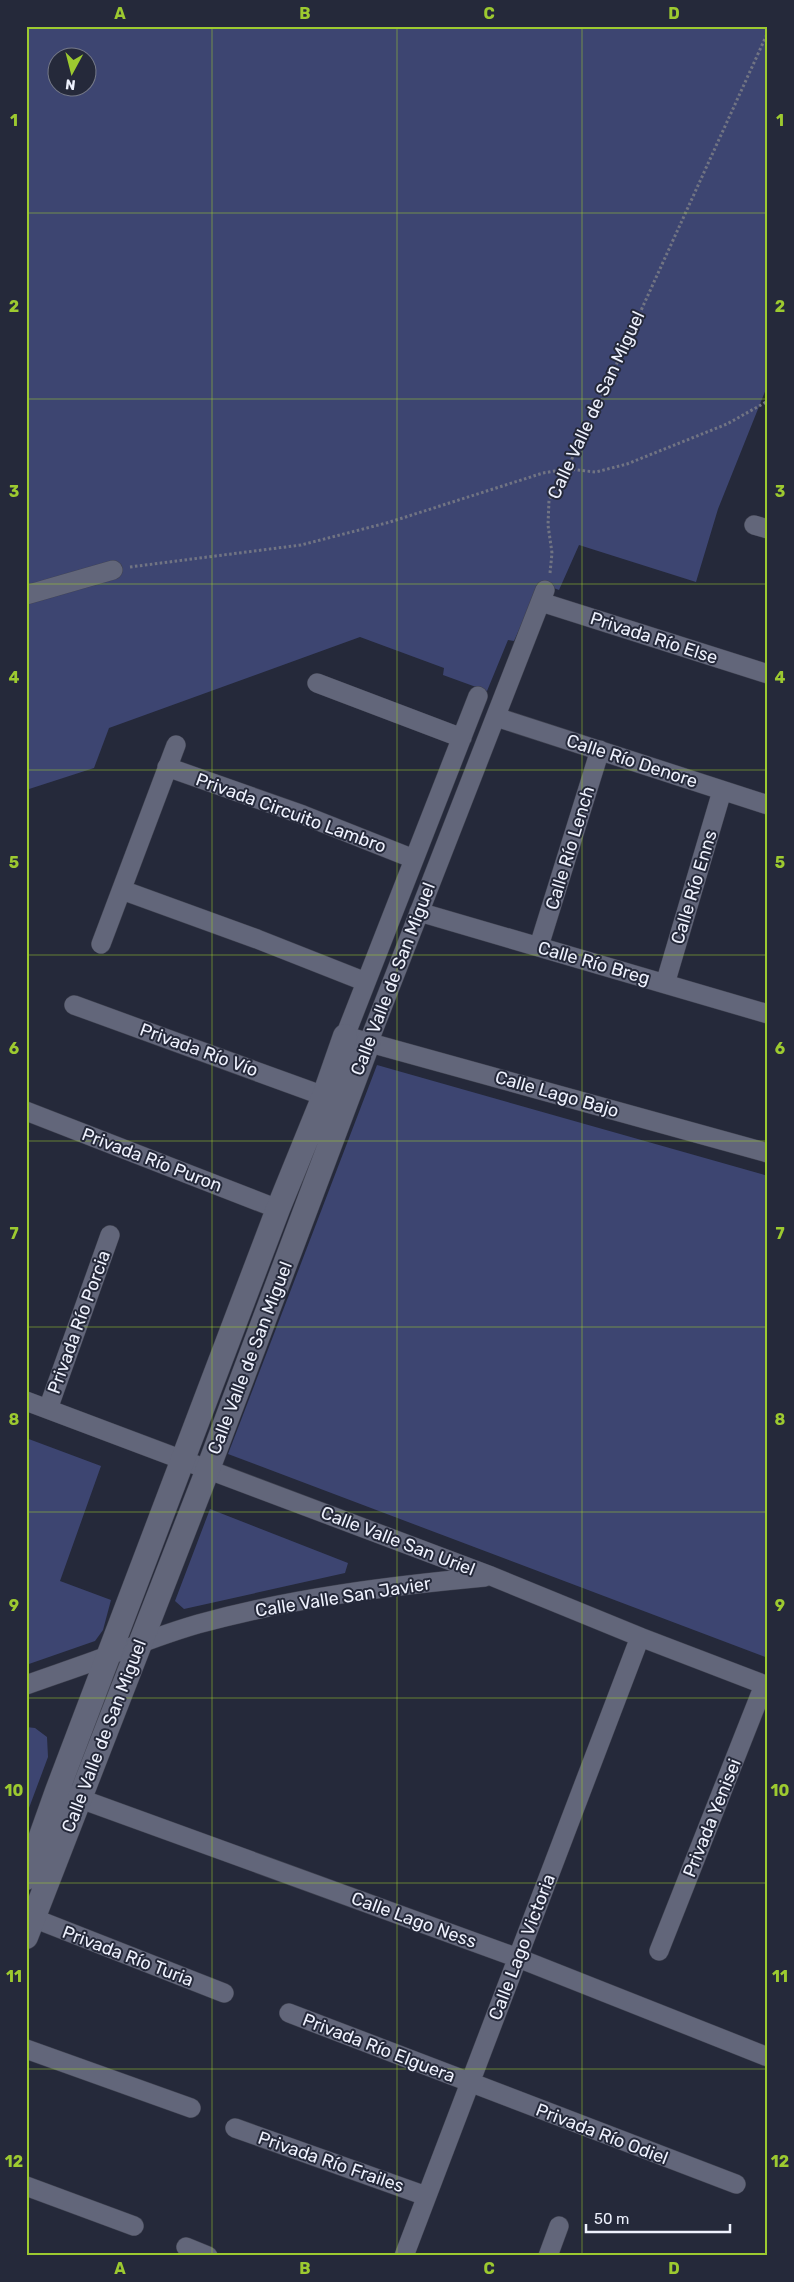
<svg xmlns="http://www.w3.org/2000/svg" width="794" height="2282" font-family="Rubik,sans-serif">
<rect width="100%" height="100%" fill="#25293a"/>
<!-- green -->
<path fill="#3d4571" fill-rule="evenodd" d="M26,26H768V384L718,509L696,582L579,545L559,590L540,583L514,641L508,640L487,691L443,675L444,668L360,637L109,728L94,768L26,790ZM58,58H88V88H58Z
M377,1065L768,1176V1658L228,1454Z
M26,1438L101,1466L60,1581L111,1600L103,1630L95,1641L26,1665Z
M210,1509L348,1563L345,1573L184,1609L175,1601Z
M26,1727L35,1728L47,1737L48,1757L26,1816Z"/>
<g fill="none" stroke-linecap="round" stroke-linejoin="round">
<!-- minor casing -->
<g stroke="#404351" stroke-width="20">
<path id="minor" d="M754,525L768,529
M26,595L113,570
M541,602L768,674
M317,683L462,738
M478,696L345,1036L768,1153
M496,717L768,805
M167,767L303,815L414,859
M122,890L257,939L366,982
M419,912L768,1014
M101,944L176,745
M539,946L600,750
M665,984L722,791
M74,1005L324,1096
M369,1041L545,590
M26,1111L278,1209
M26,1401L491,1576L640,1637L768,1686
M48,1409L110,1235
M26,1685C54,1675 81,1666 108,1656C138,1644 167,1633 198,1624C292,1598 388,1586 485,1577
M67,1794L518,1958L768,2057
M33,1918L224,1993
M659,1951L764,1685
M289,2013L736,2184
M26,2049L191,2108
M235,2128L426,2196
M26,2186L134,2226
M186,2247L208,2256
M404,2256L640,1637
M548,2256L559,2226"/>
</g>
<!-- tertiary casing -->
<g stroke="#404351" stroke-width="25">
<path id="tertiary" d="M26,1878L57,1791L278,1209L324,1096L345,1036
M26,1937L208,1469L369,1041"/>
</g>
<!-- path -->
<path stroke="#717483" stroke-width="3" stroke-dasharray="2.5 2.5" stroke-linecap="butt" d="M130,567L301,545L390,522L543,473L567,469L596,472L627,464L727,424L768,401
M550,573L552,553L548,525L549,500L567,469L597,407L768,32"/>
<!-- minor -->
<use href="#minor" stroke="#62667a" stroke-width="19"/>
<!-- tertiary -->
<use href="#tertiary" stroke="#62667a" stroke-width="24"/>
</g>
<!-- grid -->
<path fill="none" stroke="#9dca30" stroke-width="1" stroke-opacity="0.55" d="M212,26V2256M397,26V2256M582,26V2256M26,213H768M26,399H768M26,584H768M26,770H768M26,955H768M26,1141H768M26,1327H768M26,1512H768M26,1698H768M26,1883H768M26,2069H768"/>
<g text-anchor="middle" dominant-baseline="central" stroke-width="4" stroke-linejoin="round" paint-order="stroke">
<!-- street labels -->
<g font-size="18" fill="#eef1fd" stroke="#25293a">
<text transform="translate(596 405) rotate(-65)">Calle Valle de San Miguel</text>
<text transform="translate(654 638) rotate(18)">Privada Río Else</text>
<text transform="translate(632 761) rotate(18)">Calle Río Denore</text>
<text transform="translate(291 813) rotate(20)">Privada Circuito Lambro</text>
<text transform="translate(570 848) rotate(-73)">Calle Río Lench</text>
<text transform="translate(694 887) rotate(-73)">Calle Río Enns</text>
<text transform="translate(594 963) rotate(16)">Calle Río Breg</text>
<text transform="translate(393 979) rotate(-69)">Calle Valle de San Miguel</text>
<text transform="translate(199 1050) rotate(20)">Privada Río Vío</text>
<text transform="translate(557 1094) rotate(16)">Calle Lago Bajo</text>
<text transform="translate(152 1160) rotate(21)">Privada Río Puron</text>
<text transform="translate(79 1322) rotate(-70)">Privada Río Porcia</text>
<text transform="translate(250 1358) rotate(-69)">Calle Valle de San Miguel</text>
<text transform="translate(398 1541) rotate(21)">Calle Valle San Uriel</text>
<text transform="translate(343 1597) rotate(-9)">Calle Valle San Javier</text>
<text transform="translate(104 1736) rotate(-69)">Calle Valle de San Miguel</text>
<text transform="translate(712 1818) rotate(-68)">Privada Yenisei</text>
<text transform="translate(414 1920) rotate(20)">Calle Lago Ness</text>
<text transform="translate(522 1947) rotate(-69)">Calle Lago Victoria</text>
<text transform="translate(128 1956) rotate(21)">Privada Río Turia</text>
<text transform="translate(379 2048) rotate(21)">Privada Río Elguera</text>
<text transform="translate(602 2134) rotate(21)">Privada Río Odiel</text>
<text transform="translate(331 2162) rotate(19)">Privada Río Frailes</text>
</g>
</g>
<!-- border -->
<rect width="794" height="2282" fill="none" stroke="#25293a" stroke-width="55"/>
<!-- north arrow -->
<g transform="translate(72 72) rotate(187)"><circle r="24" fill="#25293a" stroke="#757988"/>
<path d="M0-4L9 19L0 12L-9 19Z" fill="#9dca30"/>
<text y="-8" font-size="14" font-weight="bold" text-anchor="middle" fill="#eef1fd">N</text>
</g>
<!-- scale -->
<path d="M586 2224v8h144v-8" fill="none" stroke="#eef1fd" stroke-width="2.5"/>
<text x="594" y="2224" font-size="15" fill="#eef1fd" stroke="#25293a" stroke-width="4" paint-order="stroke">50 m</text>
<rect x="28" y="28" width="738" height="2226" fill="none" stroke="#9dca30" stroke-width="2"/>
<g font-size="16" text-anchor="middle" font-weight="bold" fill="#9dca30">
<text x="120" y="19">A</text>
<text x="305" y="19">B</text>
<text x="489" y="19">C</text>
<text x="674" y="19">D</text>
<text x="14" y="126">1</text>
<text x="780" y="126">1</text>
<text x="14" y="312">2</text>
<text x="780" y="312">2</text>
<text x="14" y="497">3</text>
<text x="780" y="497">3</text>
<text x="14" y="683">4</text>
<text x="780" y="683">4</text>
<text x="14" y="868">5</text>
<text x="780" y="868">5</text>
<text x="14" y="1054">6</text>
<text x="780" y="1054">6</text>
<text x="14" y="1239">7</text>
<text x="780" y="1239">7</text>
<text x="14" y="1425">8</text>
<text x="780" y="1425">8</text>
<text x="14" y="1611">9</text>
<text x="780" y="1611">9</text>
<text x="14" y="1796">10</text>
<text x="780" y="1796">10</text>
<text x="14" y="1982">11</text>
<text x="780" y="1982">11</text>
<text x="14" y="2167">12</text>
<text x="780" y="2167">12</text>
<text x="120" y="2274">A</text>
<text x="305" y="2274">B</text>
<text x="489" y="2274">C</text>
<text x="674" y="2274">D</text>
</g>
</svg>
